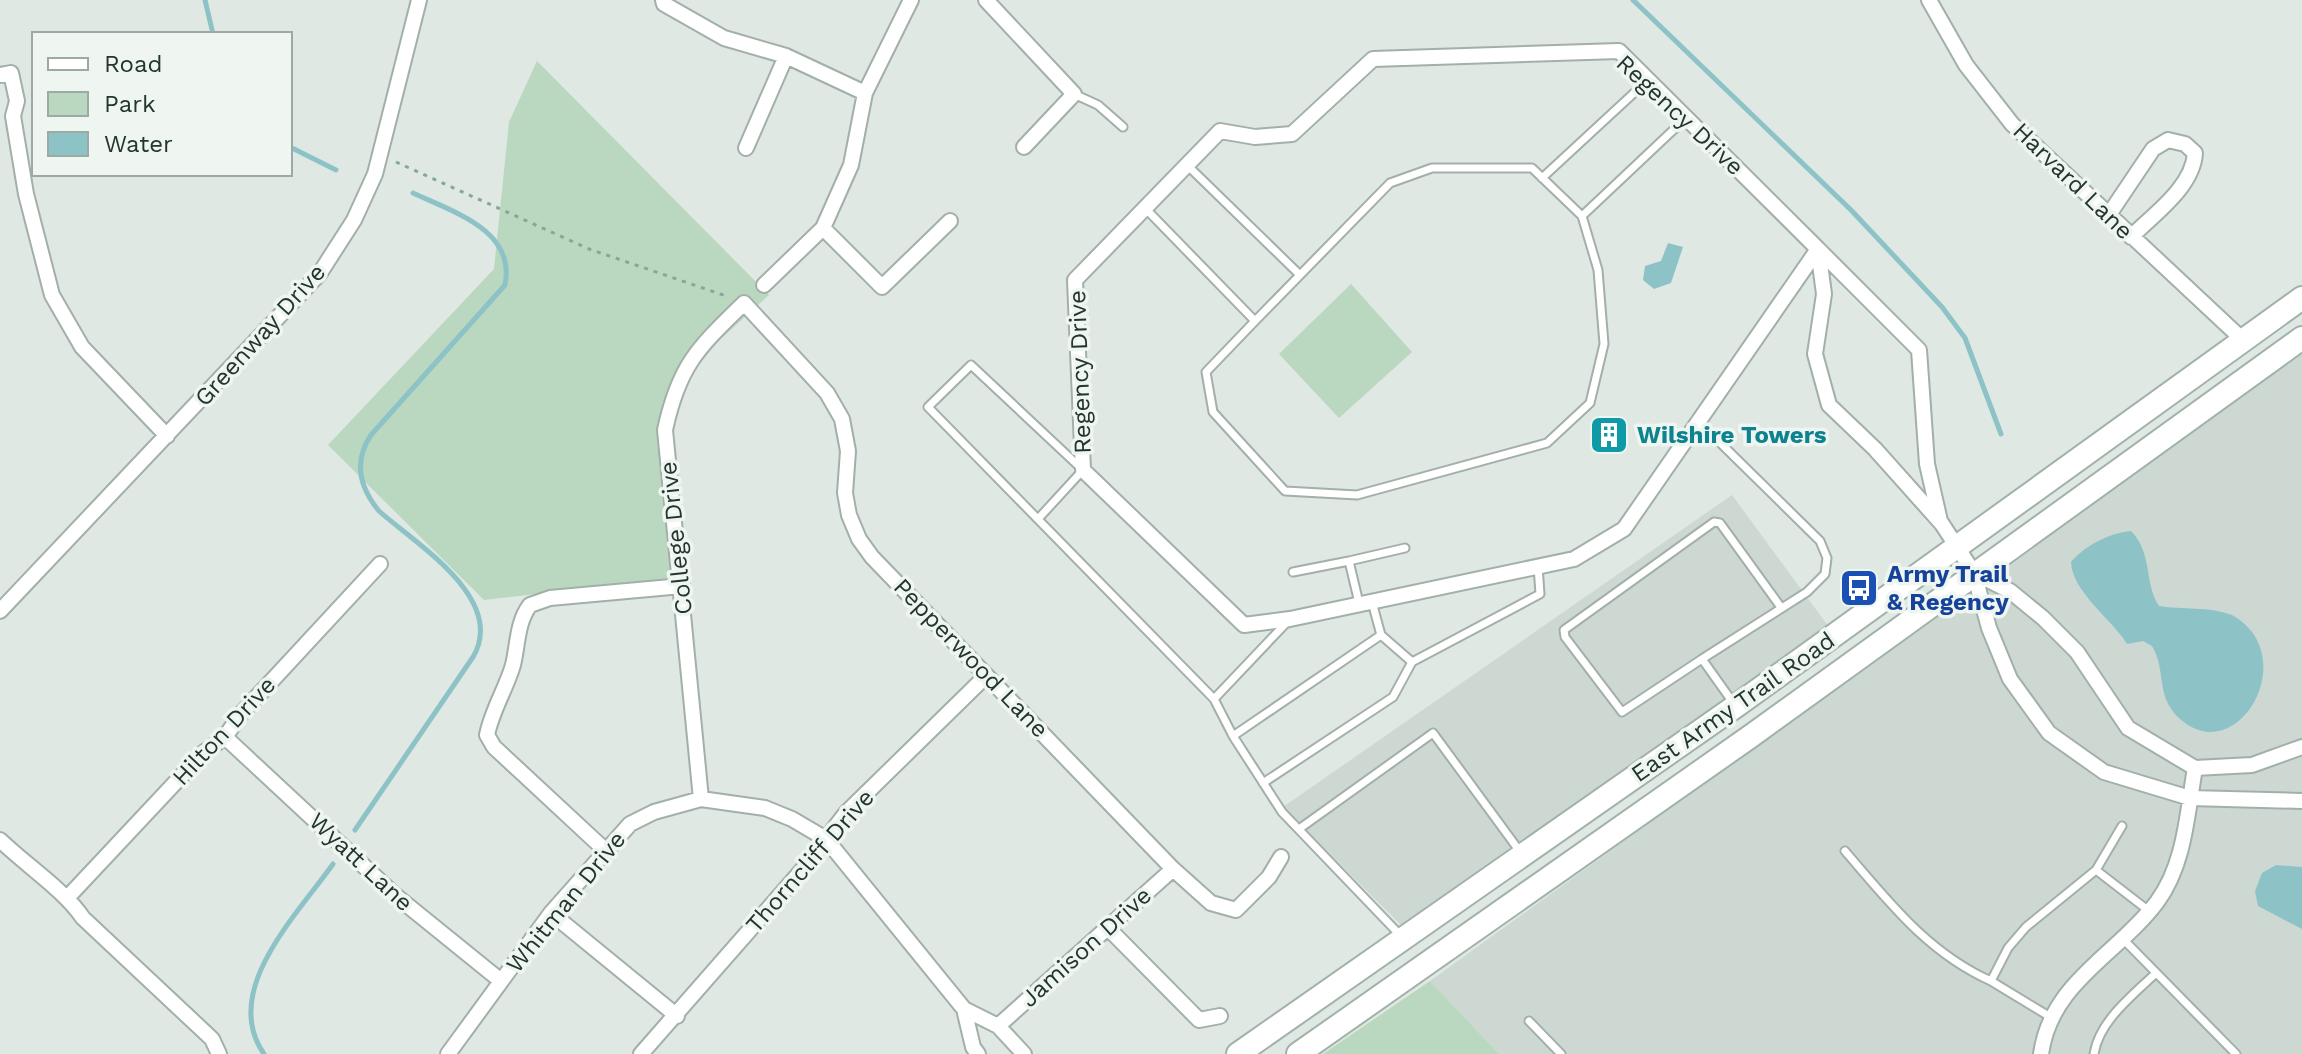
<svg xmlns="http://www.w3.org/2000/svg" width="2302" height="1054" font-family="'Work Sans',sans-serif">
<rect width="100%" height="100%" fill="#dfe8e3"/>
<!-- built -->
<path fill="#cdd8d2" d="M2302,353V1054H1499L1430,981Z
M1732,495L1831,630L1405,929L1283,807Z"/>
<!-- green -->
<path fill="#bad7c0" d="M537,61L769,295L702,356L686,384L669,428L688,576L484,600L328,445L494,269L509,122Z
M1351,284L1412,352L1339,418L1279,354Z
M1430,981L1499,1054H1323Z"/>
<!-- water -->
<path fill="#8dc3c7" d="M1668,243L1683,247L1671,283L1654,289L1643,280L1645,266L1661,261Z
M2131,531C2153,553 2144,584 2159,606C2183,610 2208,606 2232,615C2302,654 2241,764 2185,723C2153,699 2168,673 2152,646L2143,641L2127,644C2112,619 2072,592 2071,562C2086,545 2109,533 2131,531Z
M2276,865L2302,867V929L2258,906L2255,891L2262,873Z"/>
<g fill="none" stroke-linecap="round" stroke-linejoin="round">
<!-- stream -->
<path stroke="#8dc3c7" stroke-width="5" d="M205,0L213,34
M1633,0L1851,210L1942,307L1965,338L2001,434
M290,147L336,170
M355,830L473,657C507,599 417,545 379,511C360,488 353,462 371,435L505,285C516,230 453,212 413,193
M264,1054C220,991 297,915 333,864"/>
<!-- service casing -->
<g stroke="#a3afa9" stroke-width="11">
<path id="service" d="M1074,94L1098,105L1123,127
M1187,165L1300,275
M1542,178L1648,80
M1145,208L1255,321L1206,372L1213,412L1285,491L1357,495L1547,443L1590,403L1604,344L1598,270L1582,216L1686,118
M1255,321L1390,183L1432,168H1532L1582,216
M1698,421L1820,541L1827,558L1825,574L1807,592L1702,659L1734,704
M1038,519L1083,470L971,365L928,407L1214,699L1233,736
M1349,561L1405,548
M1293,572L1349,561L1359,603
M1372,602L1381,635L1233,736L1282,812L1400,935
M1702,659L1622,712L1565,637L1564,630L1714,522L1720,523L1780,606
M1412,662L1540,594L1538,566
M1214,699L1289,620
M1263,783L1393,697L1412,662L1381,635
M1299,829L1433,733L1521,853
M1845,851C1889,902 1928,953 1991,981
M2096,870L2149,911
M2122,938L2236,1054
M2052,1018L1991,981L2008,948L2026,927L2096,870L2122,826
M1529,1021L1561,1054
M2094,1054C2099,1021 2133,995 2156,973"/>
</g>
<!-- minor casing -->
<g stroke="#a3afa9" stroke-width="18">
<path id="minor" d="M663,0L664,4L724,38L786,56L865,93
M986,0L1074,94L1024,147
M1929,0L1966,65L2012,124L2243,340
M1619,51L1818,249L1624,529L1574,559L1290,619L1244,625L1083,470L1075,280L1220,131L1255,137L1292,134L1373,59Z
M0,75L11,73L17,101L13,116L26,194L52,295L82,347L167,436
M746,148L786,56
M2108,216L2153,149L2168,140L2185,144L2195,153C2193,187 2154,214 2131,237
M823,228L882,287L950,221
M1818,249L1824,294L1815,354L1829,405L1875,449L1942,524L1974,573L1989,628L2010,679L2049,733L2104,772L2190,798L2302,801
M1818,249L1919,350L1927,464L1940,521
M764,285L823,228L851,165L865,93L911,0
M1974,573L2010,591L2043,618L2077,652L2128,728L2195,768
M0,611L320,273L354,220L375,174L419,0
M225,737L396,896L501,981
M2195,768L2252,765L2302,747
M701,799L665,430C679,365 698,348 744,303L827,393L842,419L848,451L845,493L849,515L859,539L872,557L1173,869L1211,903L1236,910L1269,877L1281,857
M0,840C27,866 64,890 83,918L212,1039L219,1054
M606,851L494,747L487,735C492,710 506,689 513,665C518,644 517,622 530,605L550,598L682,586
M68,897L203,753L225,737L241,714L380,564
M551,913L677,1016
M1106,926L1199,1020L1220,1016
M964,1009L973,1047L978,1054
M998,1026L1173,869
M448,1054L551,913L630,824L654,812L701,799L765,808L792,819L826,839L964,1009L998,1026L1024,1054
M641,1054L803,869L846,813L986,676
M2041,1054C2051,982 2117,955 2157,902C2185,864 2187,814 2195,768"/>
</g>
<!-- secondary casing -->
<g stroke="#a0b2aa" stroke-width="26">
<path id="secondary" d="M1238,1054L1736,706L2302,298
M1298,1054L1751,736L2302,338"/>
</g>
<!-- path -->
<path stroke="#83a89a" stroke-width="3" stroke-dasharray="4 6" stroke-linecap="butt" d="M396,162L589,249L729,297"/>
<!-- service -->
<use href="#service" stroke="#fff" stroke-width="7"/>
<!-- minor -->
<use href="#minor" stroke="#fff" stroke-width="14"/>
<!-- secondary -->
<use href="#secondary" stroke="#fff" stroke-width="22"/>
</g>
<!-- icons -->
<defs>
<g id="building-square" transform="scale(2)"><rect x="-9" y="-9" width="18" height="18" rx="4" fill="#0f9aa8" stroke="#eff5f1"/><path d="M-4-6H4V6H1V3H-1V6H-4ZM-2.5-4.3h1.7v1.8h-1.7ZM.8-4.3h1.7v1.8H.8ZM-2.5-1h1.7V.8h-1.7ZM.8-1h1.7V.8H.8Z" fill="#fff"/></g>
<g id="bus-square" transform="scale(2)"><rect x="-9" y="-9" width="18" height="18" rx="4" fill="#1a4fb4" stroke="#eff5f1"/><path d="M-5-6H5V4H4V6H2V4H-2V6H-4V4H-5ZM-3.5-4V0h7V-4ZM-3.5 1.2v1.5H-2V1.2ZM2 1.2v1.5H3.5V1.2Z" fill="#fff"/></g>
</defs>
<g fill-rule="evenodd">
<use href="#building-square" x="1609" y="435"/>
<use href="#bus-square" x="1859" y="588"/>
</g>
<g text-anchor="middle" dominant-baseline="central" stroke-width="7" stroke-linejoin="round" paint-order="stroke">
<!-- street labels -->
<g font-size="24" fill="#22362f" stroke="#eff5f1">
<text transform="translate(1680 115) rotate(43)">Regency Drive</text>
<text transform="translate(2073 181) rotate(44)">Harvard Lane</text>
<text transform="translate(260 335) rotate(-48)">Greenway Drive</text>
<text transform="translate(1080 372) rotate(-92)">Regency Drive</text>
<text transform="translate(676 538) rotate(-96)">College Drive</text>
<text transform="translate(971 658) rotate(46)">Pepperwood Lane</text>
<text transform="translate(1733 707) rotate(-35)">East Army Trail Road</text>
<text transform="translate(224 731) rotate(-47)">Hilton Drive</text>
<text transform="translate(810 861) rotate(-49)">Thorncliff Drive</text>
<text transform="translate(361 862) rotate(43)">Wyatt Lane</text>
<text transform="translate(566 902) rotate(-51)">Whitman Drive</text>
<text transform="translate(1086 947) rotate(-42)">Jamison Drive</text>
</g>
<!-- culture labels -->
<g font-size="24" font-weight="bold" fill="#0d838f" stroke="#eff5f1" text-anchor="start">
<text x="1637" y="435">Wilshire Towers</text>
</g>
<!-- transit labels -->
<g font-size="24" font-weight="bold" fill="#164399" stroke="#eff5f1" text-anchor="start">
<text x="1887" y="574">Army Trail<tspan x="1887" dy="28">&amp; Regency</tspan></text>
</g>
</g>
<!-- legend -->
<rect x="32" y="32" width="260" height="144" fill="#eff5f1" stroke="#9da9a3" stroke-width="2"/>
<rect x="48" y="58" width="40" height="12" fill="#ffffff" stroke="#9da9a3" stroke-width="2"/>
<text x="104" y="72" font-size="24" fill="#22362f">Road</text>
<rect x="48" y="92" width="40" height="24" fill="#bad7c0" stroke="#9da9a3" stroke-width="2"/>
<text x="104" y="112" font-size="24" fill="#22362f">Park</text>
<rect x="48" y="132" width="40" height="24" fill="#8dc3c7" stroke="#9da9a3" stroke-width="2"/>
<text x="104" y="152" font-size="24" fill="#22362f">Water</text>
</svg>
